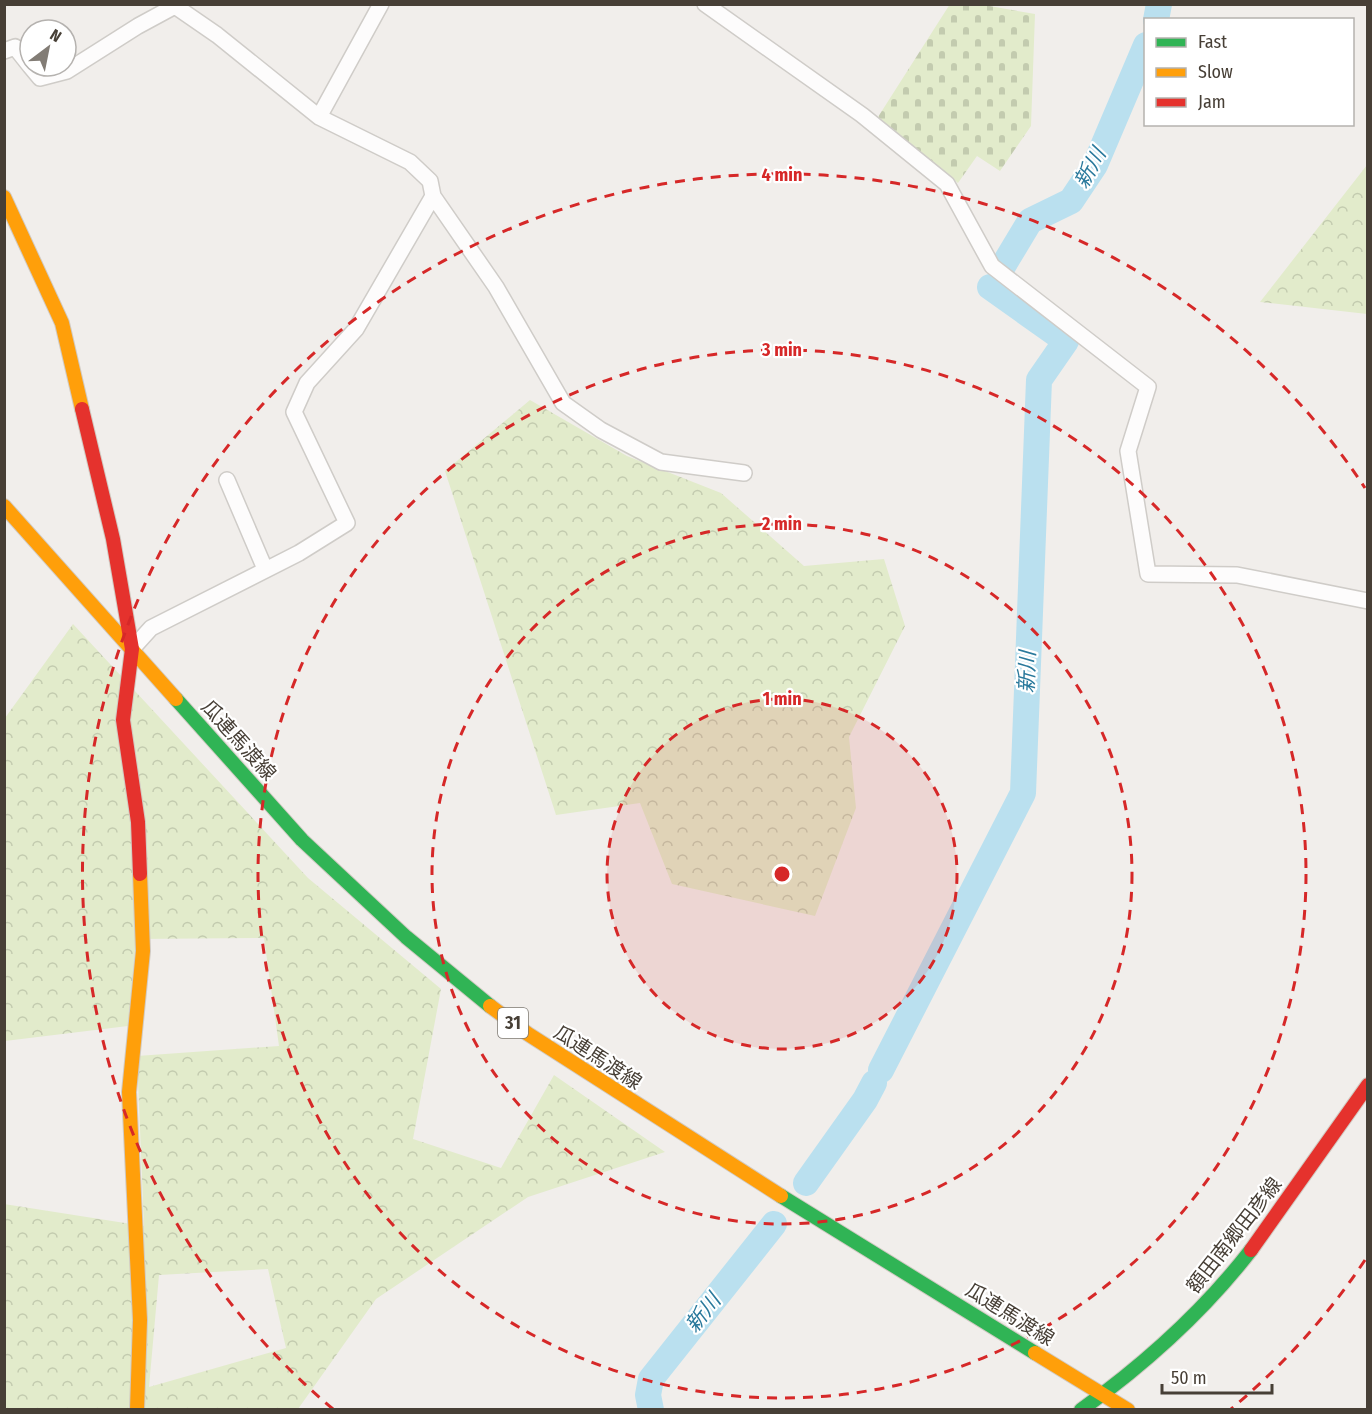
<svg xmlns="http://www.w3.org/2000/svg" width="1372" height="1414" font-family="'Fira Sans Condensed','Noto Sans JP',sans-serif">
<defs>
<pattern id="forest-crowns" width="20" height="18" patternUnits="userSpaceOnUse" patternTransform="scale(1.5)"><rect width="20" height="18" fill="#e2ebcb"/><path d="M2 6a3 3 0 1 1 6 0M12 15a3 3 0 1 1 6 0" fill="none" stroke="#c3cbaf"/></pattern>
<pattern id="cemetery-stones" width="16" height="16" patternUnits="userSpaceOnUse" patternTransform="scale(1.5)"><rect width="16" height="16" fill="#e2ebcb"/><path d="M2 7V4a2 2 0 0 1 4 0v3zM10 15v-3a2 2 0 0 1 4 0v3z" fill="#c3cbaf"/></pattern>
</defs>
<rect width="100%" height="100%" fill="#f1eeeb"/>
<!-- forest -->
<path fill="url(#forest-crowns)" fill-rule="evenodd" d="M1367,165V314L1260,302Z
M530,400L627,456L721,493L804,566L884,559L905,626L849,737L856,808L815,916L672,884L640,803L556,815L445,471Z
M73,624L308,878L441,989L413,1139L501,1168L554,1075L665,1152L528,1197L376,1299L298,1409H5L4,1204L144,1226L137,1056L279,1046L264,938L136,939L128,1026L5,1041V718ZM268,1269L286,1348L149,1387L159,1275Z"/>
<!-- cemetery -->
<path fill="url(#cemetery-stones)" d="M950,4L984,5L1035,14L1031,126L1000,171L977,156L958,183L878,117Z"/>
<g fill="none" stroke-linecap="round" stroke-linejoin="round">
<!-- river -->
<path stroke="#bae0ef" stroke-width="26" d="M1156,20L1159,4
M1003,266L1030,221L1071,201L1095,165L1146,45
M881,1070L1023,793L1039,380L1066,341L990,287
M806,1183L865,1100L874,1083
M651,1410L648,1395L651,1379L774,1224"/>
<!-- street casing -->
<g stroke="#cfccc8" stroke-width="18">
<path id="street" d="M705,4L862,115L947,184L992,266L1148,387L1128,451L1148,574L1237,575L1368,601
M4,51L15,47L30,66
M30,66L40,78L67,71L138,26L175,6L217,35L319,117L410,162L430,181L433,196L496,287L563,403L601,430L661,462L744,473
M319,117L381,4
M227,480L265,569
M132,649L151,628L299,553L347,523L294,412L307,383L356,329L433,196"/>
</g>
<!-- fast casing -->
<g stroke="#d1cac2" stroke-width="16">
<path id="fast" d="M176,699L302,840L406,937L490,1006
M781,1196L1035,1353
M1081,1410C1145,1364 1203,1312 1251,1250"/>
</g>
<!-- slow casing -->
<g stroke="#d1cac2" stroke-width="16">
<path id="slow" d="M4,197L62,323L82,409
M4,506L176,699
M490,1006L528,1034L781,1196
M1035,1353L1128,1410
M137,1410L140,1320L129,1092L143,951L140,874"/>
</g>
<!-- jam casing -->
<g stroke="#d1cac2" stroke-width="16">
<path id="jam" d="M82,409L113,539L132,649L123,720L138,822L140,874
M1251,1250L1368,1085"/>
</g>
<!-- street -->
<use href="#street" stroke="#fdfcfc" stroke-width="15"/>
<!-- fast -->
<use href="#fast" stroke="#30b455" stroke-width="14"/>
<!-- slow -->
<use href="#slow" stroke="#ff9f0a" stroke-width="14"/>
<!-- jam -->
<use href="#jam" stroke="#e5322d" stroke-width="14"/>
</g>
<!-- distance rings -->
<circle cx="782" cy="874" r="175" fill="#d62828" fill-opacity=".12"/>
<g fill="none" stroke="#d62828" stroke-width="3" stroke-dasharray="10 8">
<circle cx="782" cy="874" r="175"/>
<circle cx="782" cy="874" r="350"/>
<circle cx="782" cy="874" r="524"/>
<path d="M1365 1260A699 699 0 0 1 1231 1409M333 1409A699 699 0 1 1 1365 488"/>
</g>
<g text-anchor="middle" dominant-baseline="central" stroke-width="4.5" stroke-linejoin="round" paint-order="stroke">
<!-- shield labels -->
<rect fill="#fff" stroke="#7e7972" stroke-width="1.5" x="498" y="1008" width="30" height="30" rx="4.5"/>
<g font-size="18" font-weight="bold" fill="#473f36">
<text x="513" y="1023">31</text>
</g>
<!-- street labels -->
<g font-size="20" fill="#473f36" stroke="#fff">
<text transform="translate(239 740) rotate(48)">瓜連馬渡線</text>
<text transform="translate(598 1057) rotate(33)">瓜連馬渡線</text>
<text transform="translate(1234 1235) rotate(-52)">額田南郷田彦線</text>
<text transform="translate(1010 1314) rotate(32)">瓜連馬渡線</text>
</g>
<!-- water labels -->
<g font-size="21" font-style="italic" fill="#29799c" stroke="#fff">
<text transform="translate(1090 168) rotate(-61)">新川</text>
<text transform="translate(1027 672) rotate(-88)">新川</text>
<text transform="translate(703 1313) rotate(-52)">新川</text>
</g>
</g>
<circle cx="782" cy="874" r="9" fill="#d62828" stroke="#fff" stroke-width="3"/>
<g font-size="18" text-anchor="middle" font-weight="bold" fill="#d62828" stroke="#fff" stroke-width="4.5" stroke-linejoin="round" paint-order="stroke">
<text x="782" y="181">4 min</text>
<text x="782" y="356">3 min</text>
<text x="782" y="530">2 min</text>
<text x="782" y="705">1 min</text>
</g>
<!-- border -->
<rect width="1372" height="1414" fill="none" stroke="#473f36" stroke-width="12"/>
<!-- legend -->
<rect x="1144" y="18" width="210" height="108" fill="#ffffff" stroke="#b5b2af" stroke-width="1.5"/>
<rect x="1156" y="38" width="30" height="9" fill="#30b455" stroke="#b5b2af" stroke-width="1.5"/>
<text x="1198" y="48" font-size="18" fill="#473f36">Fast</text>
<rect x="1156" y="68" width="30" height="9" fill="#ff9f0a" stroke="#b5b2af" stroke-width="1.5"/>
<text x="1198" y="78" font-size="18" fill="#473f36">Slow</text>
<rect x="1156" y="98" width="30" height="9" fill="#e5322d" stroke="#b5b2af" stroke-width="1.5"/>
<text x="1198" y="108" font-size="18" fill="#473f36">Jam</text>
<!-- north arrow -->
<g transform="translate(48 48) rotate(32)"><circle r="28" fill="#ffffff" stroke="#b5b2af" stroke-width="1.5"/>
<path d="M0-4.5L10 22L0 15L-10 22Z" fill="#827c75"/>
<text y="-9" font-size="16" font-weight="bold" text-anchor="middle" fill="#473f36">N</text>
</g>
<!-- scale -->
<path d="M1162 1384v9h110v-9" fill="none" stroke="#473f36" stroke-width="3"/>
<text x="1171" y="1384" font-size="18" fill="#473f36" stroke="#ffffff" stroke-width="4.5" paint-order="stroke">50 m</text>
</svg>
